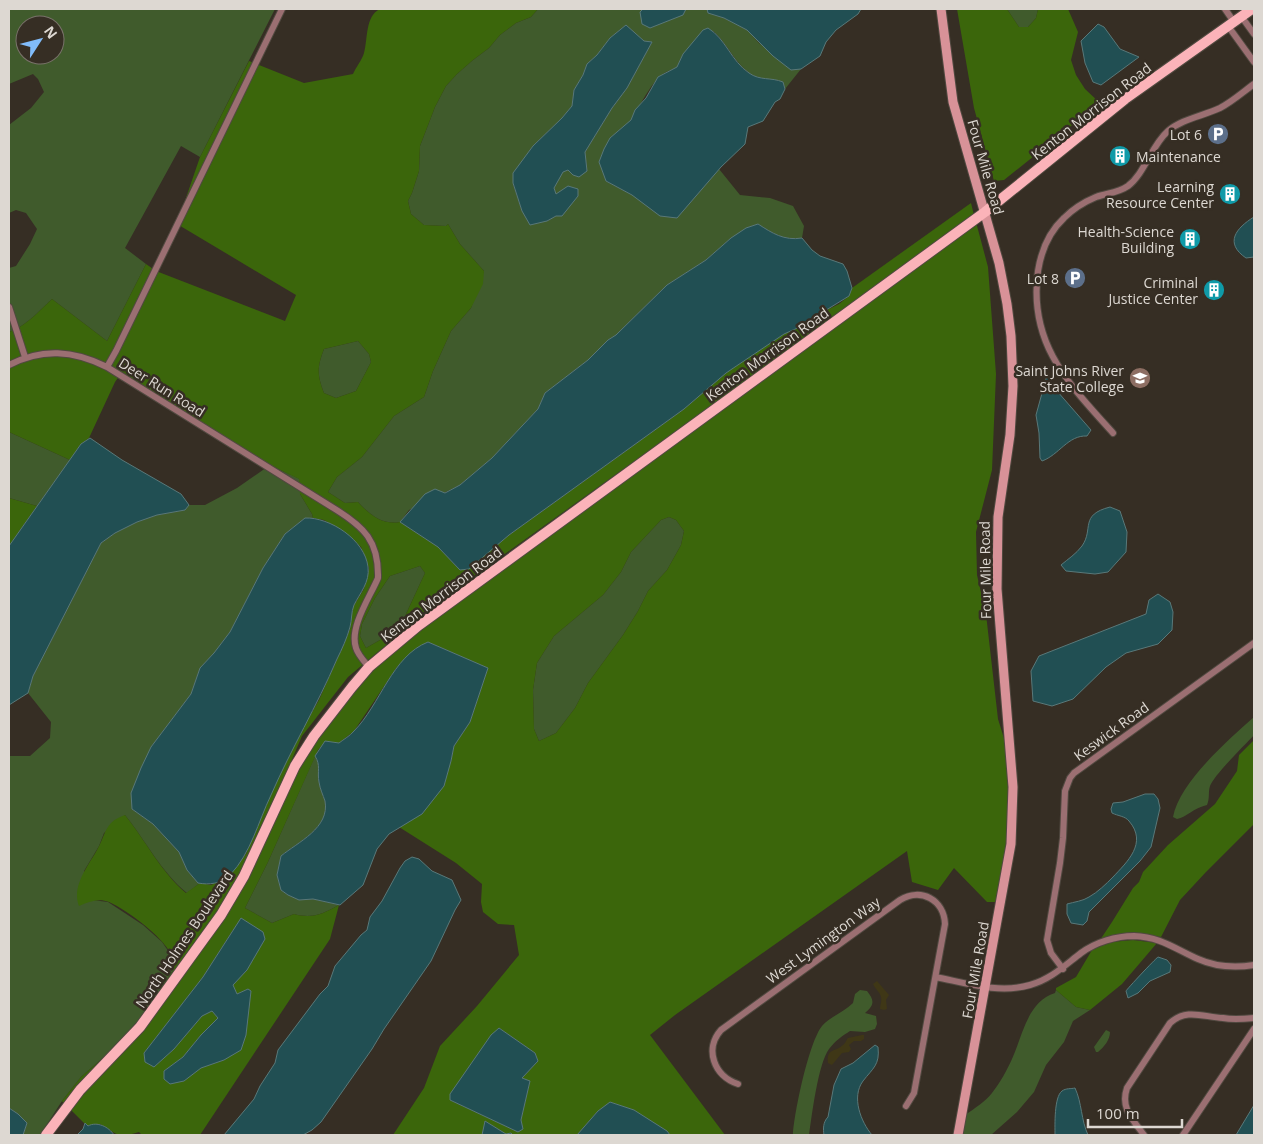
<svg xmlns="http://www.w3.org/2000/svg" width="1263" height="1144" font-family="'Open Sans',sans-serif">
<rect width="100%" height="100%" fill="#362e24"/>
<!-- green -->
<path fill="#405b2c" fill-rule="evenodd" d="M9,9H275L200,157L181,146L125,248L146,264L107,341L52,299C39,311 25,327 9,332V268L16,266L30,244L37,229L26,213L16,210L9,213V125L31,108L44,92L38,79L33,74L9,84ZM25,25H55V55H25Z
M538,9H643L640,12L683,15L686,9H707L708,13L724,18L747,30L759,43L791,69H801L785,89L783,82C773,78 765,81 756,77C736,67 729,45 713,31L683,54L677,67C672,70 667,71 663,74C651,82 639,108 631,120C626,127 617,133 610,138L606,181L632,195L688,205L719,169L740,195L770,198L793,206L804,226L802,238C784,241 772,233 758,224L731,238L706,260L667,285L616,335L608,340L588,360L545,393L538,409L492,458L460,485L409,510L400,522C382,525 370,515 358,502L345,503L328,492L337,477L362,457L394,416L424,397L433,371L451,331L471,308L484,271L460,244L448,224L446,226L424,225L411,214L408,201L412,193L419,171L420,146L435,107L446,86L457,74L473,60L489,48L500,35L516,23L531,17ZM626,25L644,42H652L627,88L612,108L585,152L587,171L568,170L562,172L554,188L556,195V216L547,221L522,211L513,184L514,173L533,146L562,118L572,106L574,90L583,75L587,64L597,55L610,38Z
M1007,9H1038L1036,18L1028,27H1019Z
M358,341L369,354L371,362L356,391L336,398L324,393C317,375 317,367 324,349Z
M9,432L70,460L37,506L9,498Z
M270,465L300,479V494L312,514L313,518H305L285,534L263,568L230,632L214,653L200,668L191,694L151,747L132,809L153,824L179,852L187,870L198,883H200L187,893C161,872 146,841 125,815L104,833L99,846L84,871L92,900L108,902L143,925L162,942L171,955L174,969L141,1018L123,1040L81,1077L62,1101L40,1135H23L27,1123L18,1114L9,1108V756H30L50,738L51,722L28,693L33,676L101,543L115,533L137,522L157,515L185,510L189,505H205L237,488Z
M669,517L676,520L684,531L681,545L667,570L648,591L638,611L623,635L588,683L575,708L556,733L539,741L534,729L533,690L537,663L554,636L603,595L621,572L631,552L661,520Z
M420,566L425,573L406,614L403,627L366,648L360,636L362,624L375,598L390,576Z
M1254,717V735C1245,745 1214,775 1210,786C1208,792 1210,798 1207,805C1193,808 1187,817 1177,819L1173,817C1179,783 1229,739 1254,717Z
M315,756C321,765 318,772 319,782C320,789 323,795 325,801C330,828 298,842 281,856L277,875L281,890L288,895L299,900L313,899L339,905C323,914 312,919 294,914L272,923L245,908L268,862Z
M860,990L867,991C875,1001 874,1005 865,1013L876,1016L877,1024L875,1029L865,1032L850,1031C842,1036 835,1041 829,1049C818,1064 812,1115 809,1135H793C794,1113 809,1042 822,1026C831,1016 844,1012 853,1003L855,994Z
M1056,990L1076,1007L1090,1010L1073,1021L1064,1042L1046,1065L1034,1092L1017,1112L991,1135H961L965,1115C975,1108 985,1102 992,1093C1000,1083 1007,1070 1012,1059C1023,1035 1027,1002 1055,993Z
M1106,1030L1110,1032C1110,1040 1104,1047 1098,1052H1096L1094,1047Z"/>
<!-- forest -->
<path fill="#3b660b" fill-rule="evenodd" d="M380,9H538L531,17L516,23L500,35L489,48L473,60L457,74L446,86L435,107L420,146L419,171L412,193L408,201L411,214L424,225L446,226L448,224L460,244L484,271L483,284L471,308L451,331L433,371L424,397L394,416L362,457L337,477L328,492L345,503L358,502C370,515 382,525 400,522L438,547L459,569H469L509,535L684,409L726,373L784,334L811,322L823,312L839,304L849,296L852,288L971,203L974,215L848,308L414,619L410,625L348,677L302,736L251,855L230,894L138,1025C114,1052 87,1076 64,1104L62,1101L81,1077L123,1040L141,1018L174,969C173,964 173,958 171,954C162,936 127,910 109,902C98,898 89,902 79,906C71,886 89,865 98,848C103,839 104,831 111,823C115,819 120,817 125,815C146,841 161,872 186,893L200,883L211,885L228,877L246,854L270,796L294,744L319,700L337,659L350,629L353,607L364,589L369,568L361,547L341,530L324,520L313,518L312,514L300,494L299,479L270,465L122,372L115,382L89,438L81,444L70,460L9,432V332C25,327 39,311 52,299L107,341L146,264L156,271L285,321L296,295L177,224L200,157L249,61L304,83L353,74C356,67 362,60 364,53C368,39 365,16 380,9ZM358,341L369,354L371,362L356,391L336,398L324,393C317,375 317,367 324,349ZM420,566L425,573L406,614L403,627L366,648L360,636L362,624L375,598L390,576Z
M957,9H1007L1019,27H1028L1036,18L1038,9H1068L1078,32L1071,60L1076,75L1085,89L1100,103L1004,180L994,181L974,108Z
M976,222L988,267L996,374L992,470L976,532L977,575L986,614L998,719L1007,748L1010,787L1007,844L998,902H987L954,868L938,890L912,882L907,851L675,1015L650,1035L725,1135H670L667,1131L598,1111L577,1135H513L511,1133L506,1134L485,1121L482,1135H393L424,1088L440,1046L477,1006L519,955L514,925L498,924L483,912L481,902L482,884L456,863L399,827L404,823L451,761L454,746L470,722L487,668L428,642L397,667L354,731L339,743L325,742L318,750L268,862L245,908L272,923L294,914C312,919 323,914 339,905L330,939L200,1135H142L139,1132C116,1139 118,1134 100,1124L87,1126L69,1108L224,916L281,802L318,737L357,687L387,655ZM669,517L676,520L684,531L681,545L667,570L648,591L638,611L623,635L588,683L575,708L556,733L539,741L534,729L533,690L537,663L554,636L603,595L621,572L631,552L661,520ZM233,930L247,970L232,985L237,994L248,989L224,1060L201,1068L164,1071L183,1057L201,1035L218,1018L212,1011L202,1016L174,1049L154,1067L144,1053L203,977ZM499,1028L535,1053L538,1061L522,1078L530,1081L518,1132L450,1100L475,1058Z
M9,498L37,506L9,546Z
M1254,740V824L1206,872L1180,900L1161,937L1134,933L1100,940L1112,922L1133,888L1139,882L1143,872L1168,845L1215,804L1237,771L1239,755Z
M1133,940L1157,943L1122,984L1090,1010L1076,1007L1056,990V988L1076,977L1092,950L1111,942Z"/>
<!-- sand -->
<path fill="#3f3716" d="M877,981L889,995L886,1000L887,1009L884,1010L880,1009C880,1005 882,1001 881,997C880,992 875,989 873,984Z
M862,1035H864V1039L861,1041H854L849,1045L851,1049L849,1052L842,1053L832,1065L828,1063C826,1048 836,1052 843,1045C846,1043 846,1040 848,1038Z"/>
<!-- water -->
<path fill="#214f53" stroke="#597879" d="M643,9H686L683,15L650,28L642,24L640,12Z
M707,9H861L858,14L836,30L826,42L820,56L801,69L791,70L773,56L747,30L724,18L708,13Z
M1098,24L1104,27L1120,49L1139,57L1101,85L1093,82L1085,63L1081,41Z
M626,25L644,41L652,42L627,88L612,108L585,152L587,171L579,177L573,175L568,170L563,172L554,188L556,194L568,186L578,189V196L562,216H556L547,221L530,225L522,211L513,183V173L533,146L562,118L572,106L574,90L583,75L587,64L597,55L610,38Z
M708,28C726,39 731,61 749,73C760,81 771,77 783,82L785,89L780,99L775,102L763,121L748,127L745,144L721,167L677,218L660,216L632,195L606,181L599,162L604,149L610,138L631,120L635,110L646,98L658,77L677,67L683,54L703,30Z
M1254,217V257L1246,258C1224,243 1236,228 1254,217Z
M758,224C772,233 784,241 802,238L812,250L820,256L843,264L847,271L852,288L849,296L823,312L811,322L784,334L726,373L684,409L509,535L469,569L460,570L438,547L400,522L425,494L435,489L445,493L460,485L492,458L538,409L545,393L588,360L608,340L616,335L667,285L706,260L731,238L746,228Z
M1047,375L1057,391L1091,430L1087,436C1068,435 1059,455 1042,461L1040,458L1039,433L1036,415Z
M90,438L122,460L181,494L189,505L185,510L157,515L137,522L115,533L101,543L33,676L28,693L9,705V546L81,444Z
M1110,507L1120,511L1127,532L1126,552L1108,572L1095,574L1066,571L1061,565C1068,559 1076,554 1082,546C1094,529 1079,515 1110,507Z
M305,518C330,517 365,540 368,567C370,582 360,593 354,605C351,612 352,620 350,627C347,638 342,649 337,659C317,706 291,749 271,795C258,822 251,853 230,875C221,884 209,885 198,883L187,870L179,852L153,824L132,809L131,793L141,768L151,747L191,694L200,668L214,653L230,632L263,568L285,534Z
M1158,594L1170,602L1173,612L1172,630L1158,644L1126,653L1106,667L1073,699L1052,706L1033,701L1031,671L1039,656L1146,614L1149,600Z
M428,642L488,668L470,722L454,746L451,761L444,786L422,814L389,834L377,849L363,885L340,905L313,899L299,900L288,895L281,890L277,875L281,856C298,842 330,828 325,801C323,795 320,789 319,782C317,772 321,765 315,756L325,741L339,743C344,739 350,736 354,731C380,705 392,656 428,642Z
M1145,794H1154L1158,799L1160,808L1151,847L1140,861L1089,912L1087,921L1083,925L1071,923L1067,914V904C1074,902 1083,901 1089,897C1098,892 1106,884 1113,877C1127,862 1148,843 1129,821C1125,816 1118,816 1112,813L1111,809L1113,803L1123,802Z
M412,857L419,859L432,871L452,880L461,900L455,910L431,961L384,1029L372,1049L321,1122L312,1130L303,1135H224L254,1099L260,1086L275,1063L278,1050L320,994L328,986L335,966L361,935L367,930L370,917L382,901L400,868L405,861Z
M241,918L263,932L265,939L247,970L233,985L237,994L248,989L251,991L246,1035L241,1050L224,1060L201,1068L184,1081L170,1084L164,1079V1071L183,1057L201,1035L218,1018L212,1011L202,1016L174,1049L154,1067L145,1062L144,1053L203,977Z
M1158,957L1167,960L1171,965L1170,972L1150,981L1138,993L1128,998L1126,991C1127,989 1155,959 1158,957Z
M499,1028L535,1053L538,1061L522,1078L530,1081L521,1120L523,1129L518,1132L450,1100V1094L491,1035Z
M875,1045L878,1047C880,1065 873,1068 863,1081C851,1097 861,1122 872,1135H824C823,1129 823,1122 828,1117L834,1085L841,1069L853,1063Z
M1075,1088C1082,1103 1081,1120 1088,1135H1055C1055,1125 1054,1097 1062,1091C1066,1088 1071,1089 1075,1088Z
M610,1102L634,1110L667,1131L670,1135H577L598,1111Z
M1254,1105V1135H1236Z
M9,1108L18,1114L27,1123L23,1135H9Z
M485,1121L506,1134L511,1133L513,1135H482Z
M85,1123L88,1126C97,1121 109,1127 114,1135H77L83,1129Z"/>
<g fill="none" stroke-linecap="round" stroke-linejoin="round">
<!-- street casing -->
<g stroke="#514940" stroke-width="8">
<path id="street" d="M282,9L116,351L107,367L335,509C364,527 379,541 378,578C370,597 349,627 356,648C358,655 364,661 369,667
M1225,9L1234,22
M1241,16L1254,34
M1228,26L1254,62
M9,307L25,357
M9,365C42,348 73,350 107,367
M1113,433C1069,384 1028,344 1038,271C1041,252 1049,232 1064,218C1073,209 1084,202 1096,197C1107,193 1118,193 1128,186C1145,173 1151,146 1168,131C1182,119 1203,116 1220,108C1232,102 1243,92 1254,84
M1063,969L1051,953L1047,940L1060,863L1063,838L1065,791L1070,778L1074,773L1254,643
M936,977C966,983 999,994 1030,985C1051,979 1064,966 1081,953C1096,942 1116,936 1134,936C1161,937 1175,949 1198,959C1216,967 1235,968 1254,965
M738,1084C714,1076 704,1049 721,1030L900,900C921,887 944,900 945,924L914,1093L906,1106
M1144,1135C1133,1120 1120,1108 1127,1088L1170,1023C1187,1008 1203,1017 1223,1018C1233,1020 1244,1019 1254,1018
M1183,1135L1254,1029"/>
</g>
<!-- secondary casing -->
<g stroke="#514940" stroke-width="11">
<path id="secondary" d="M941,9L953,102L999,263L1007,304L1011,336L1013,386L1010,435L998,517L997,589L1013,787L1011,844L958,1135"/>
</g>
<!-- primary casing -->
<g stroke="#514940" stroke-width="12">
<path id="primary" d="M46,1135L80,1090L140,1027L221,915L244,876L295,766L314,736L352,687L369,667L418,626L985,212L1125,99L1252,9"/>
</g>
<!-- street -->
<use href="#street" stroke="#9b6f72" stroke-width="6"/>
<!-- secondary -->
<use href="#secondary" stroke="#d89298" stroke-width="9"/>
<!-- primary -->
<use href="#primary" stroke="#fbb3b9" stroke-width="10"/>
</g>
<!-- icons -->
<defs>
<g id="parking-disc" transform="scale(1.125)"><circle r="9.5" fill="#5c6f8a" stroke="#362e24"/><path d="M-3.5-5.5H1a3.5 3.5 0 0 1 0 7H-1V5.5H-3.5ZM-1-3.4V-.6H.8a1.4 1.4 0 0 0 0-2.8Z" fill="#fff"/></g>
<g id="building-disc" transform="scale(1.125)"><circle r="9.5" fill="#0f9aa8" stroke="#362e24"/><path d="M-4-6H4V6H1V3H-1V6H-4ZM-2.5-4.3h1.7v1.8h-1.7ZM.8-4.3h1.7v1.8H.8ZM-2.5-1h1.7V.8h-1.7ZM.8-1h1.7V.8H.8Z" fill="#fff"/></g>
<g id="university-disc" transform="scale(1.125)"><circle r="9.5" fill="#8d6e63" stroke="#362e24"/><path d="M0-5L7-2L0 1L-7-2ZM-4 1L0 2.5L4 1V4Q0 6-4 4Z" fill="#fff"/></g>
</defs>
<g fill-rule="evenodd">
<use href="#parking-disc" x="1218" y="134"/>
<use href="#building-disc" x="1120" y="156"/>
<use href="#building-disc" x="1230" y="194"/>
<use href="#building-disc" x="1190" y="239"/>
<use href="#parking-disc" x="1075" y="278"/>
<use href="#building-disc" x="1214" y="290"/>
<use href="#university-disc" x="1140" y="378"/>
</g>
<g text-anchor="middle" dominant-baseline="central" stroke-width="5" stroke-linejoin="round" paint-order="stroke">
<!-- street labels -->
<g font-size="14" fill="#ddd8d2" stroke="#362e24">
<text transform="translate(1091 111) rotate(-38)">Kenton Morrison Road</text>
<text transform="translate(986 167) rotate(74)">Four Mile Road</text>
<text transform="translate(767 354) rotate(-36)">Kenton Morrison Road</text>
<text transform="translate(162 387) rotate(32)">Deer Run Road</text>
<text transform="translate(985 570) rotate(-91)">Four Mile Road</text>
<text transform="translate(441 594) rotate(-37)">Kenton Morrison Road</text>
<text transform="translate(1111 731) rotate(-36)">Keswick Road</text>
<text transform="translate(184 939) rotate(-56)">North Holmes Boulevard</text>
<text transform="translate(823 940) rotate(-36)">West Lymington Way</text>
<text transform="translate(975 970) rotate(-80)">Four Mile Road</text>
</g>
<!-- poi labels -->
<g font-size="14" fill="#ddd8d2" stroke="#362e24" text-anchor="end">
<text x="1202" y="134">Lot 6</text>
<text x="1136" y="156" text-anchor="start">Maintenance</text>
<text x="1214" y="186">Learning<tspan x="1214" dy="16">Resource Center</tspan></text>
<text x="1174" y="231">Health-Science<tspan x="1174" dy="16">Building</tspan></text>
<text x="1059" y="278">Lot 8</text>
<text x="1198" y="282">Criminal<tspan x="1198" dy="16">Justice Center</tspan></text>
<text x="1124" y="370">Saint Johns River<tspan x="1124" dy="16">State College</tspan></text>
</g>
</g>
<!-- border -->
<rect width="1263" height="1144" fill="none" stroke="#ddd8d2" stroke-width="20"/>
<!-- north arrow -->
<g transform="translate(40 40) rotate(54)"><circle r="24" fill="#362e24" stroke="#79726a"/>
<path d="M0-4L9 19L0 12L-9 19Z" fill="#81bcfa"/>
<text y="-8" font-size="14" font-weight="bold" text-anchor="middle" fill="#ddd8d2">N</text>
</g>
<!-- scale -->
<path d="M1088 1119v8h94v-8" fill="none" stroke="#ddd8d2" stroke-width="2.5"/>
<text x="1096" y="1119" font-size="15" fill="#ddd8d2" stroke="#362e24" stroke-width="4" paint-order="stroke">100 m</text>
</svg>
